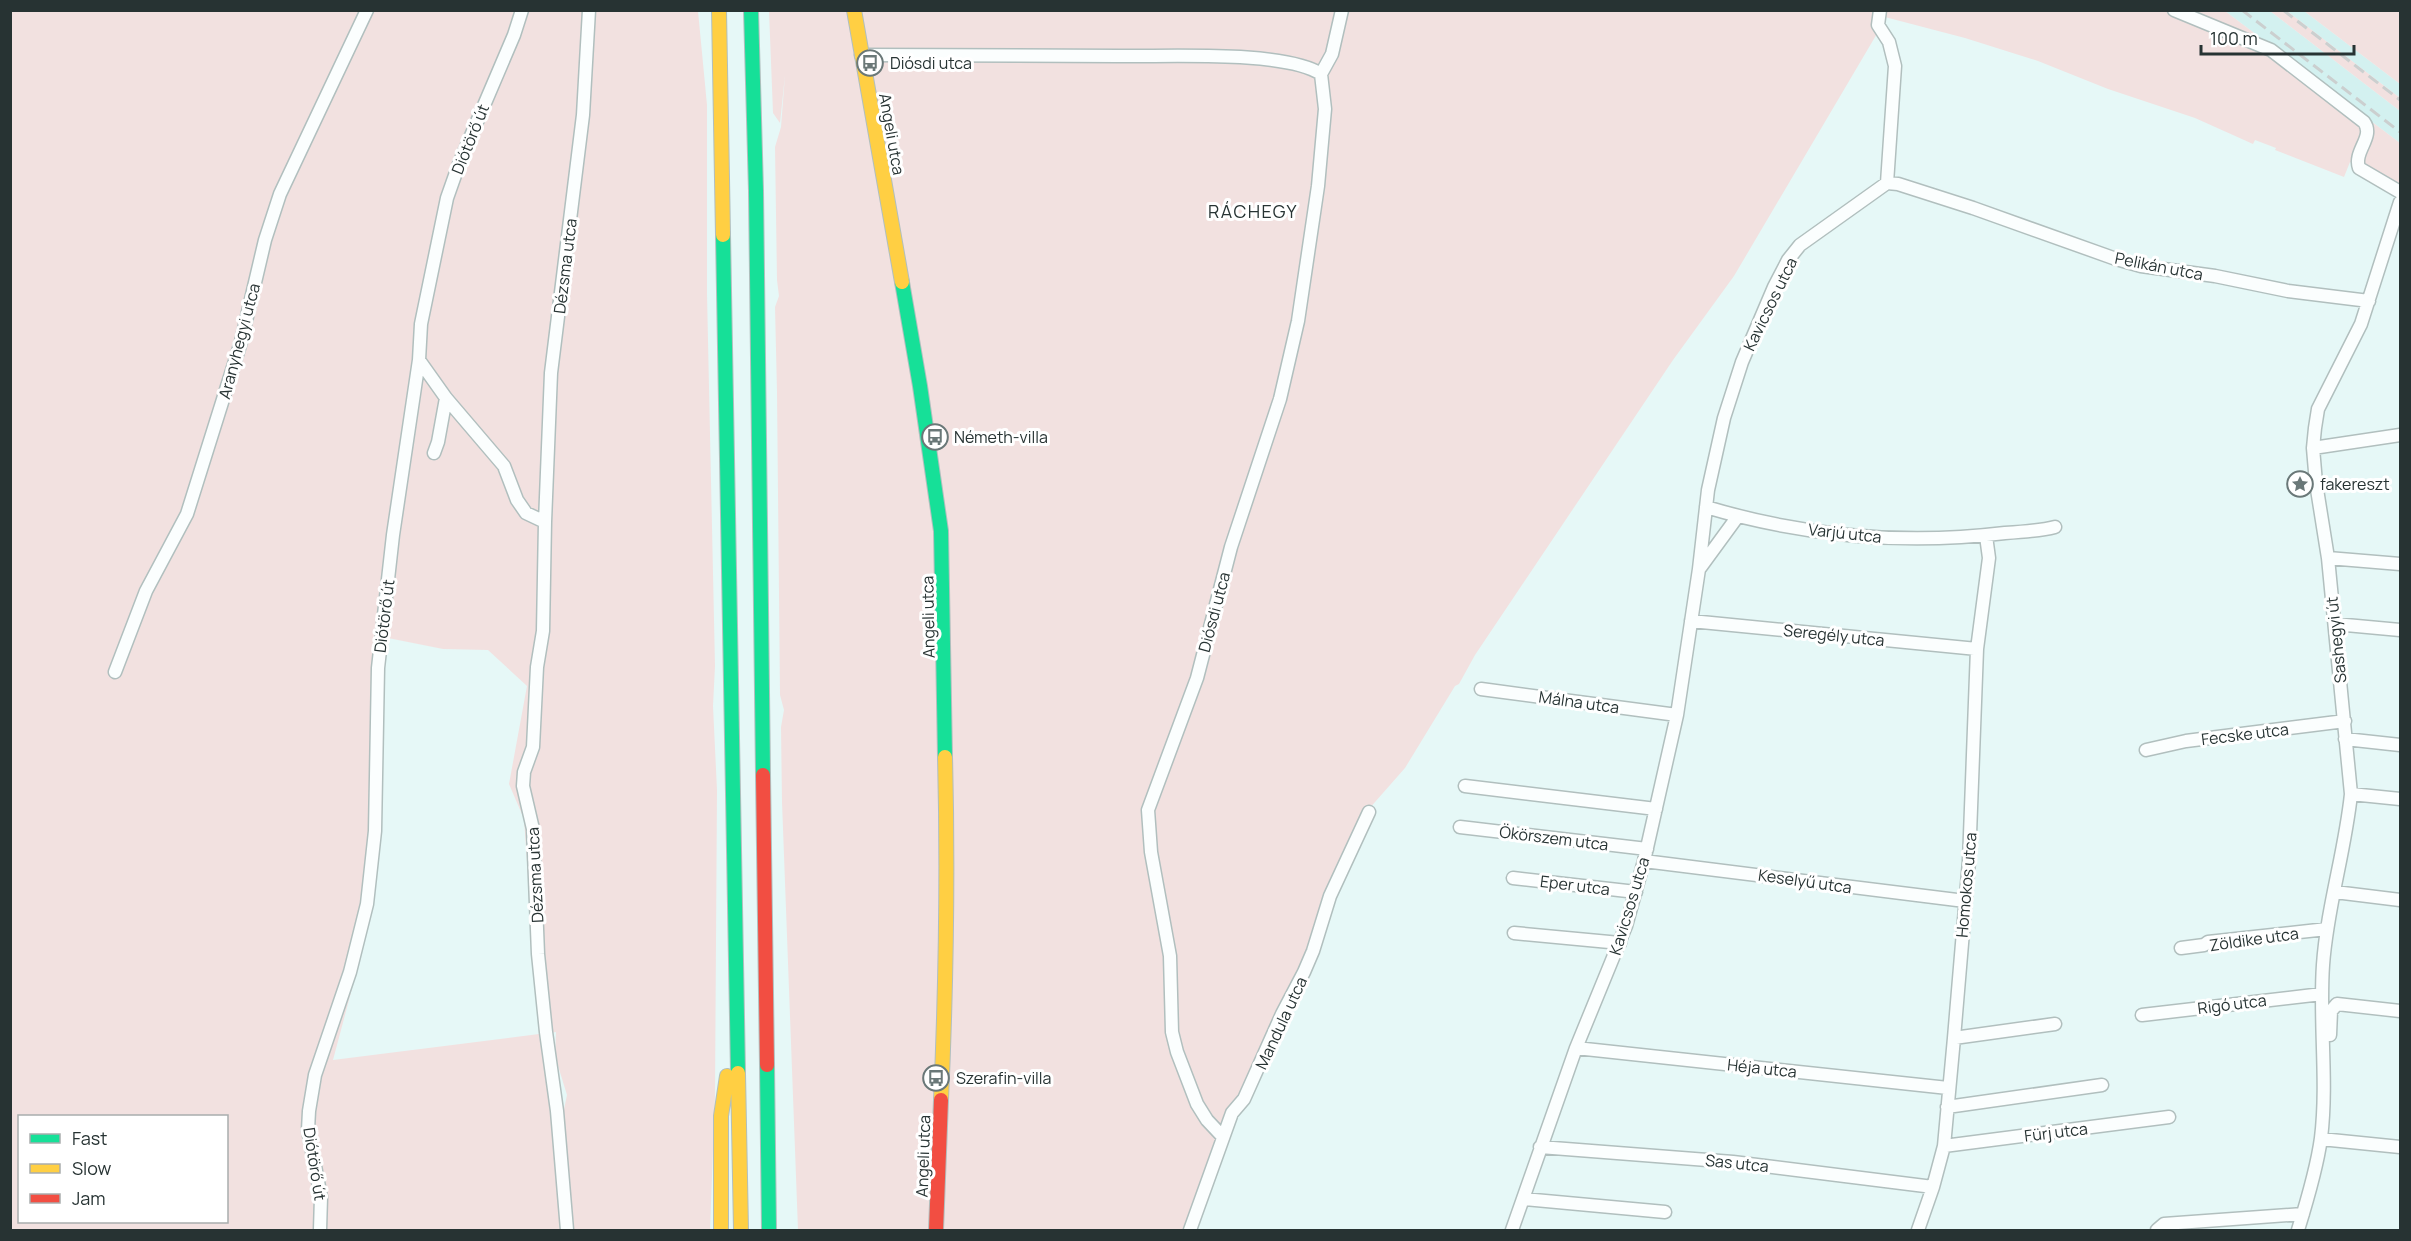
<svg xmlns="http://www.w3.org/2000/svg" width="2411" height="1241" font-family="Manrope,sans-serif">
<rect width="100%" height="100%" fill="#e6f8f7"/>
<!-- built -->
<path fill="#d3f1f0" d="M2225,11H2270L2400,111V143Z
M2287,11H2304L2400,84V98Z"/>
<!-- green -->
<path fill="#f2e1e0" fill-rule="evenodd" d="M11,11H698L707,105V294L715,666L713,706L717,790L715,1096L710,1230H574L563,1114L567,1095L555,1056L556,1032L539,1035L552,1108L565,1230H11ZM388,638L443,649L488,650L527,686L509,784L524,819L539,1034L333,1060L366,936L371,906L377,730ZM20,1116H226V1222H20Z
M769,11H2225L2400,143V190L2350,162L2344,177L2275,150L2276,148L2255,140L2253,144L2195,118L2108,89L2038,61L1965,38L1881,16L1878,32L1734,276L1673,360L1475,655L1459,684L1455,686L1405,768L1368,810L1241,1103L1190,1230H798L782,802L781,727L784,710L780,695L777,392L775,307L779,296L777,280L775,147L781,127L785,75L780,123L773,113Z
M2270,11H2287L2400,98V111Z
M2304,11H2400V84Z"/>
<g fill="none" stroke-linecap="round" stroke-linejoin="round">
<!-- street casing -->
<g stroke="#b1bfbe" stroke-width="15">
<path id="street" d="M1880,10L1878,25L1889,42L1895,66L1887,183
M2174,10L2271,50L2364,122C2375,137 2353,151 2359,168L2400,192
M861,55C946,55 1032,55 1118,56C1166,57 1284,50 1321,74
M1887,183L1898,184L1973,208L2116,259L2141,266L2215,276L2288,291L2369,301
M419,360L446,398L504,466L517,500L526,513L545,522L543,631L537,667L533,747L524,772L523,786L533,829L538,954L546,1032L557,1111L567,1230
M2313,448L2400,435
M434,453L438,442L446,398
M1706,507C1803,536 1905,545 2005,533C2022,532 2039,531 2055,527
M545,522L551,373L583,115L589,10
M2328,558L2400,564
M1700,568L1738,516
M1691,621L1977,649
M2335,624L2400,630
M115,672L146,591L187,514L241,342L265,240L280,194L367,10
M1481,689L1677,715
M2345,739L2400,745
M2146,750L2186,741L2345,721
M1465,786L1656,809
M2351,794L2400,799
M1460,827L1647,849
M1644,861L1965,901
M1513,878L1636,892
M2335,892L2400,900
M1514,933L1620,943
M2181,948L2204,945L2208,942L2327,929
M2142,1015L2322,994
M2330,1035L2331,1011L2337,1004L2400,1011
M1954,1038L2055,1024
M1576,1048L1948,1088
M1947,1107L2102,1085
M1223,1137L1207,1120L1197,1104L1177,1052L1172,1032L1170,956L1151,852L1148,810L1197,678L1231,547L1280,399L1298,321L1318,186L1325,109L1321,74L1332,54L1342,10
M2321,1139L2400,1147
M1944,1146L2169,1117
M1540,1147L1733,1162L1933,1187
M1523,1199L1665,1212
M320,1230L321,1197L308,1130L309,1111L315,1075L350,972L367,904L375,831L378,668L393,535L419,360L421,324L447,198L459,164L514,35L522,10
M1190,1230L1232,1113L1244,1099L1282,1014L1304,972L1313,951L1330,896L1369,812
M1512,1230L1576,1048L1626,926L1644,861L1677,715L1699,569L1708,490L1724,418L1742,362L1774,287L1788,260L1800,245L1887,183
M1918,1230L1933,1187L1944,1146L1954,1038L1969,861L1977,649L1989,558L1986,536
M2157,1230L2164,1224L2303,1214
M2298,1230C2307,1201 2317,1168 2321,1138C2328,1081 2319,1022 2323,965C2327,907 2345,852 2351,794L2328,558L2316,483L2313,448L2315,428L2318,409L2361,324L2400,202"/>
</g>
<!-- fast casing -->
<g stroke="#b1bfbe" stroke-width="16">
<path id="fast" d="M751,10L756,191L763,775
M723,235L738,1073
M902,282L920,386L941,531L945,757
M767,1065L769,1230"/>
</g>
<!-- slow casing -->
<g stroke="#b1bfbe" stroke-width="16">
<path id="slow" d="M719,10L723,235
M854,10L902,282
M738,1073L741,1230
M941,1100C946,986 948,872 945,757
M721,1230V1116L727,1076"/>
</g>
<!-- jam casing -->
<g stroke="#b1bfbe" stroke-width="16">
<path id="jam" d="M763,775L767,1065
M936,1230L941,1100"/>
</g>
<!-- street -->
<use href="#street" stroke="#fbfefe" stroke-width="12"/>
<!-- fast -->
<use href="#fast" stroke="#16e098" stroke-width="14"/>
<!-- slow -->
<use href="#slow" stroke="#ffcf43" stroke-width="14"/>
<!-- jam -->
<use href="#jam" stroke="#f24e42" stroke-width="14"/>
<!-- rail -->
<path stroke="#cbcfcf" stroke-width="3" stroke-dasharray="12 6" stroke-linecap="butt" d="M2242,10L2400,132
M2283,10L2400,100"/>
</g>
<!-- icons -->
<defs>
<g id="bus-ring" transform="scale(1.35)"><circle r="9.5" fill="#fff" stroke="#6a7878" stroke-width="1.5"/><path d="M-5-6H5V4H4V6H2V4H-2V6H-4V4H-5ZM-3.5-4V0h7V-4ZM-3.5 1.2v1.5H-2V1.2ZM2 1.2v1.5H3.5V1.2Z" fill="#6a7878"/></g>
<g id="sight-ring" transform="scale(1.35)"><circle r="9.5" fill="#fff" stroke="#6a7878" stroke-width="1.5"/><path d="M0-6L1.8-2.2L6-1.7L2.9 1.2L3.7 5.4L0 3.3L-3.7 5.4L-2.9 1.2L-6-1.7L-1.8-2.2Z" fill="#6a7878"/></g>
</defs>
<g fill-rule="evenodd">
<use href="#bus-ring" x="870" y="63"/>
<use href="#bus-ring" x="935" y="437"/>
<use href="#sight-ring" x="2300" y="484"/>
<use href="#bus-ring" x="936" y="1078"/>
</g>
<g text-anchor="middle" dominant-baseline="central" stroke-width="6" stroke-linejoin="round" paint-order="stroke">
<!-- poi labels -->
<g font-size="16" fill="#273333" stroke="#fff" text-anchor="start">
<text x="890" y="63">Diósdi utca</text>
<text x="954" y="437">Németh-villa</text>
<text x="2320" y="484">fakereszt</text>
<text x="956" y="1078">Szerafin-villa</text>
</g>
<!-- street labels -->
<g font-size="16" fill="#273333" stroke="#fff">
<text transform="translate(892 134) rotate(80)">Angeli utca</text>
<text transform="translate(470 139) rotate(-68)">Diótörő út</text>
<text transform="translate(565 266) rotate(-83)">Dézsma utca</text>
<text transform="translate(2159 266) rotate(11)">Pelikán utca</text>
<text transform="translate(1770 304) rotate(-64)">Kavicsos utca</text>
<text transform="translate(239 341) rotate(-75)">Aranyhegyi utca</text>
<text transform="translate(1845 533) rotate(6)">Varjú utca</text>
<text transform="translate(1214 612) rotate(-75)">Diósdi utca</text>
<text transform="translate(384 616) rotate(-83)">Diótörő út</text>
<text transform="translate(928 617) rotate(-91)">Angeli utca</text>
<text transform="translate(1834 635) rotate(6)">Seregély utca</text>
<text transform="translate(2336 640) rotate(-96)">Sashegyi út</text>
<text transform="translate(1579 702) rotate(8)">Málna utca</text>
<text transform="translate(2245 734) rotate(-7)">Fecske utca</text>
<text transform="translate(1554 838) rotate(7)">Ökörszem utca</text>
<text transform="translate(535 875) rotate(-93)">Dézsma utca</text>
<text transform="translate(1805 881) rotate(8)">Keselyű utca</text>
<text transform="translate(1575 885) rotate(7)">Eper utca</text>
<text transform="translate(1966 885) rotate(-85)">Homokos utca</text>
<text transform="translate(1629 906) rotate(-73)">Kavicsos utca</text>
<text transform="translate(2254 939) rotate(-8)">Zöldike utca</text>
<text transform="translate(2232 1004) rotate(-7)">Rigó utca</text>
<text transform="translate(1281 1023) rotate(-65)">Mandula utca</text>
<text transform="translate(1762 1068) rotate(6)">Héja utca</text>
<text transform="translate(2056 1132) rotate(-7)">Fürj utca</text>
<text transform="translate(923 1156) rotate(-88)">Angeli utca</text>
<text transform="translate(1737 1163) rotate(6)">Sas utca</text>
<text transform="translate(315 1164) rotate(81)">Diótörő út</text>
</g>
<!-- neighbourhood labels -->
<g font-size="18" letter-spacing="1.5" fill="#273333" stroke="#fff">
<text x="1253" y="211">RÁCHEGY</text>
</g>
</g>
<!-- border -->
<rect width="2411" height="1241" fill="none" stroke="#273333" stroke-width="24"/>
<!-- legend -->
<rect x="18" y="1115" width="210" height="108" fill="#ffffff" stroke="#a9adad" stroke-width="1.5"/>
<rect x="30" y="1134" width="30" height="9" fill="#16e098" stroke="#a9adad" stroke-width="1.5"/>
<text x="72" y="1145" font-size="18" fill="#273333">Fast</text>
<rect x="30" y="1164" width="30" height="9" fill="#ffcf43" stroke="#a9adad" stroke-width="1.5"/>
<text x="72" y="1175" font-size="18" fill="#273333">Slow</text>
<rect x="30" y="1194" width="30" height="9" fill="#f24e42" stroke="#a9adad" stroke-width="1.5"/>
<text x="72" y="1205" font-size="18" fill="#273333">Jam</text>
<!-- scale -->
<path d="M2201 45v9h153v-9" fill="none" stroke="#273333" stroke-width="3"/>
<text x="2210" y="45" font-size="18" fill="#273333" stroke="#ffffff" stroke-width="4.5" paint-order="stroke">100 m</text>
</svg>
